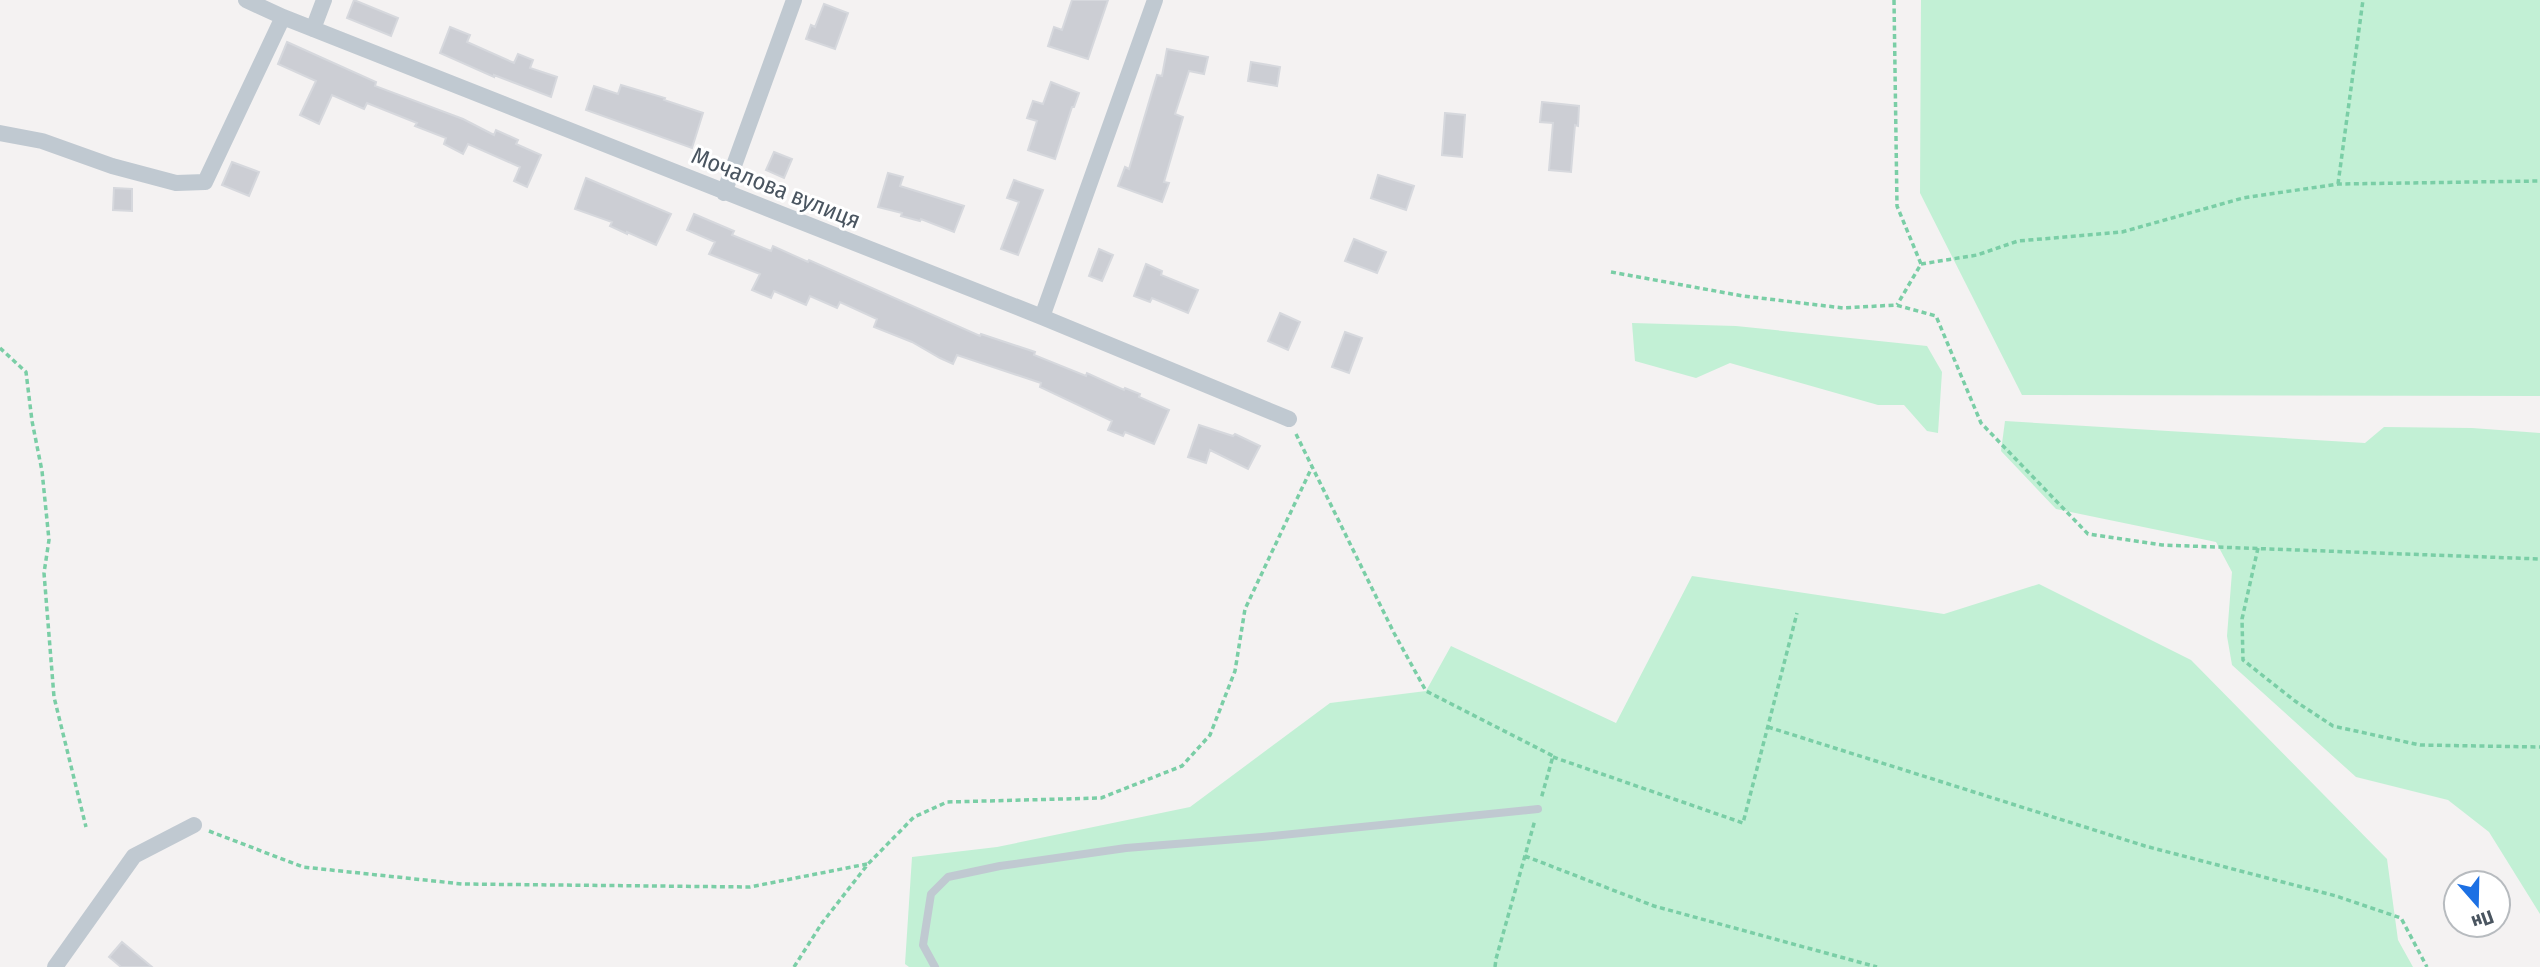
<svg xmlns="http://www.w3.org/2000/svg" width="2540" height="967" font-family="'Fira Sans Condensed',sans-serif">
<rect width="100%" height="100%" fill="#f4f2f2"/>
<!-- green -->
<path fill="#c2f0d5" d="M1921,0H2540V396L2022,395L1920,193Z
M1632,323L1736,326L1927,346L1942,372L1938,433L1927,431L1904,405H1878L1730,363L1696,378L1635,361Z
M2005,421L2365,443L2384,427L2472,428L2540,433V914L2489,832L2448,800L2356,777L2232,665L2227,636L2232,572L2216,542L2056,509L2001,451Z
M1692,576L1944,614L2039,584L2191,660L2387,859L2398,940L2413,967H909L905,964L912,857L997,847L1190,807L1330,703L1426,691L1451,646L1616,723Z"/>
<!-- building -->
<path fill="#ccced4" stroke="#d6d8dd" stroke-width="2" d="M354,0L398,18L391,36L347,18Z
M1072,0H1108L1088,59L1048,46L1054,27L1062,30Z
M824,4L848,13L835,49L806,39L811,25L815,27Z
M450,27L470,35L467,42L514,63L518,54L533,60L530,68L557,77L551,97L494,75V77L440,53Z
M287,42L376,82L375,86L463,119L494,135L496,130L518,140L516,144L541,155L527,187L514,181L520,167L468,144L463,154L444,144L446,138L415,126L417,123L367,103L364,109L332,95L319,124L300,115L316,81L278,64Z
M1167,49L1208,57L1204,74L1189,71L1175,114L1183,117L1164,182L1169,183L1162,202L1118,186L1125,167L1129,169L1157,75L1162,76Z
M1251,62L1280,67L1277,86L1248,81Z
M1051,82L1079,93L1074,107H1072L1055,159L1028,150L1037,121L1027,118L1033,101L1043,104Z
M621,85L665,98L664,100L703,113L692,148L586,110L594,86L618,94Z
M1542,102L1579,106L1578,126L1575,125L1571,172L1549,170L1553,123L1540,122Z
M1445,113L1465,115L1462,157L1442,155Z
M774,152L792,159L784,178L766,170Z
M232,162L259,172L249,196L222,185Z
M888,173L903,177L900,186L964,206L954,232L921,219L920,221L901,216L902,213L878,207Z
M1378,175L1414,186L1406,210L1371,198Z
M586,178L671,214L656,245L627,232V234L610,226L612,222L575,209Z
M1014,180L1043,190L1018,255L1001,249L1019,202L1007,198Z
M114,188L132,189V211L113,210Z
M694,214L734,231L732,235L771,251L773,246L808,262L809,260L980,336L981,334L1035,352L1034,355L1086,376L1087,373L1124,390L1125,388L1140,394L1139,397L1169,410L1154,444L1125,432L1123,436L1108,430L1112,421L1040,387L1041,383L957,355L953,364L940,358L912,342L874,327L877,319L840,302L837,308L810,296L806,305L774,291L771,298L752,290L760,274L709,254L715,242L687,230Z
M1354,239L1386,252L1377,273L1345,261Z
M1099,249L1113,255L1102,281L1089,276Z
M1146,264L1162,271L1161,275L1198,290L1188,313L1152,298L1150,302L1134,296Z
M1280,313L1300,322L1288,350L1268,341Z
M1345,332L1362,338L1349,373L1332,367Z
M1199,425L1233,436L1235,434L1260,446L1248,469L1210,450L1206,463L1188,457Z
M122,942L152,967H121L109,957Z"/>
<g fill="none" stroke-linecap="round" stroke-linejoin="round">
<!-- path -->
<path stroke="#7acea6" stroke-width="3.5" stroke-dasharray="5 3.5" stroke-linecap="butt" d="M1894,0L1897,206L1921,264L1897,305
M2338,184L2363,0
M1921,264L1977,255L2018,241L2122,232L2243,198L2338,184L2540,181
M1611,272L1743,296L1843,308L1896,305L1936,316L1981,423L2088,534L2162,545L2540,559
M0,348L26,372L32,421L42,471L49,540L44,573L54,697L86,827
M1296,434L1394,633L1426,691L1553,756L1541,799
M2258,548L2242,619L2243,660L2295,701L2333,726L2420,745L2540,747
M1768,727L2145,846L2336,896L2401,918L2427,967
M1553,757L1743,823L1797,613
M209,831L303,867L462,884L750,887L867,864
M1525,856L1654,906L1877,967
M794,967L822,923L868,864L914,817L947,802L1101,798L1182,766L1210,735L1235,671L1245,609L1312,467
M1495,967L1496,959L1535,820"/>
<!-- service -->
<path stroke="#c0c9d1" stroke-width="8" d="M935,967L923,945L931,894L948,877L1000,866L1126,848L1262,837L1538,809"/>
<!-- minor -->
<path stroke="#c0c9d1" stroke-width="16" d="M246,0L283,17L1042,317L1289,419
M313,29L324,0
M0,133L42,141L112,166L176,183L205,182L283,17
M724,193L794,0
M1042,317L1155,0
M55,967L134,856L194,825"/>
</g>
<g text-anchor="middle" dominant-baseline="central" stroke-width="6" stroke-linejoin="round" paint-order="stroke">
<!-- street labels -->
<g font-size="24" fill="#4a5560" stroke="#fff">
<text transform="translate(776 188) rotate(22)">Мочалова вулиця</text>
</g>
</g>
<!-- north arrow -->
<g transform="translate(2477 904) rotate(160)"><circle r="33" fill="#ffffff" stroke="#b7bbbf" stroke-width="2"/>
<path d="M0-5L12 26L0 18L-12 26Z" fill="#1c70e4"/>
<text y="-10" font-size="19" font-weight="bold" text-anchor="middle" fill="#4a5560">Пн</text>
</g>
</svg>
